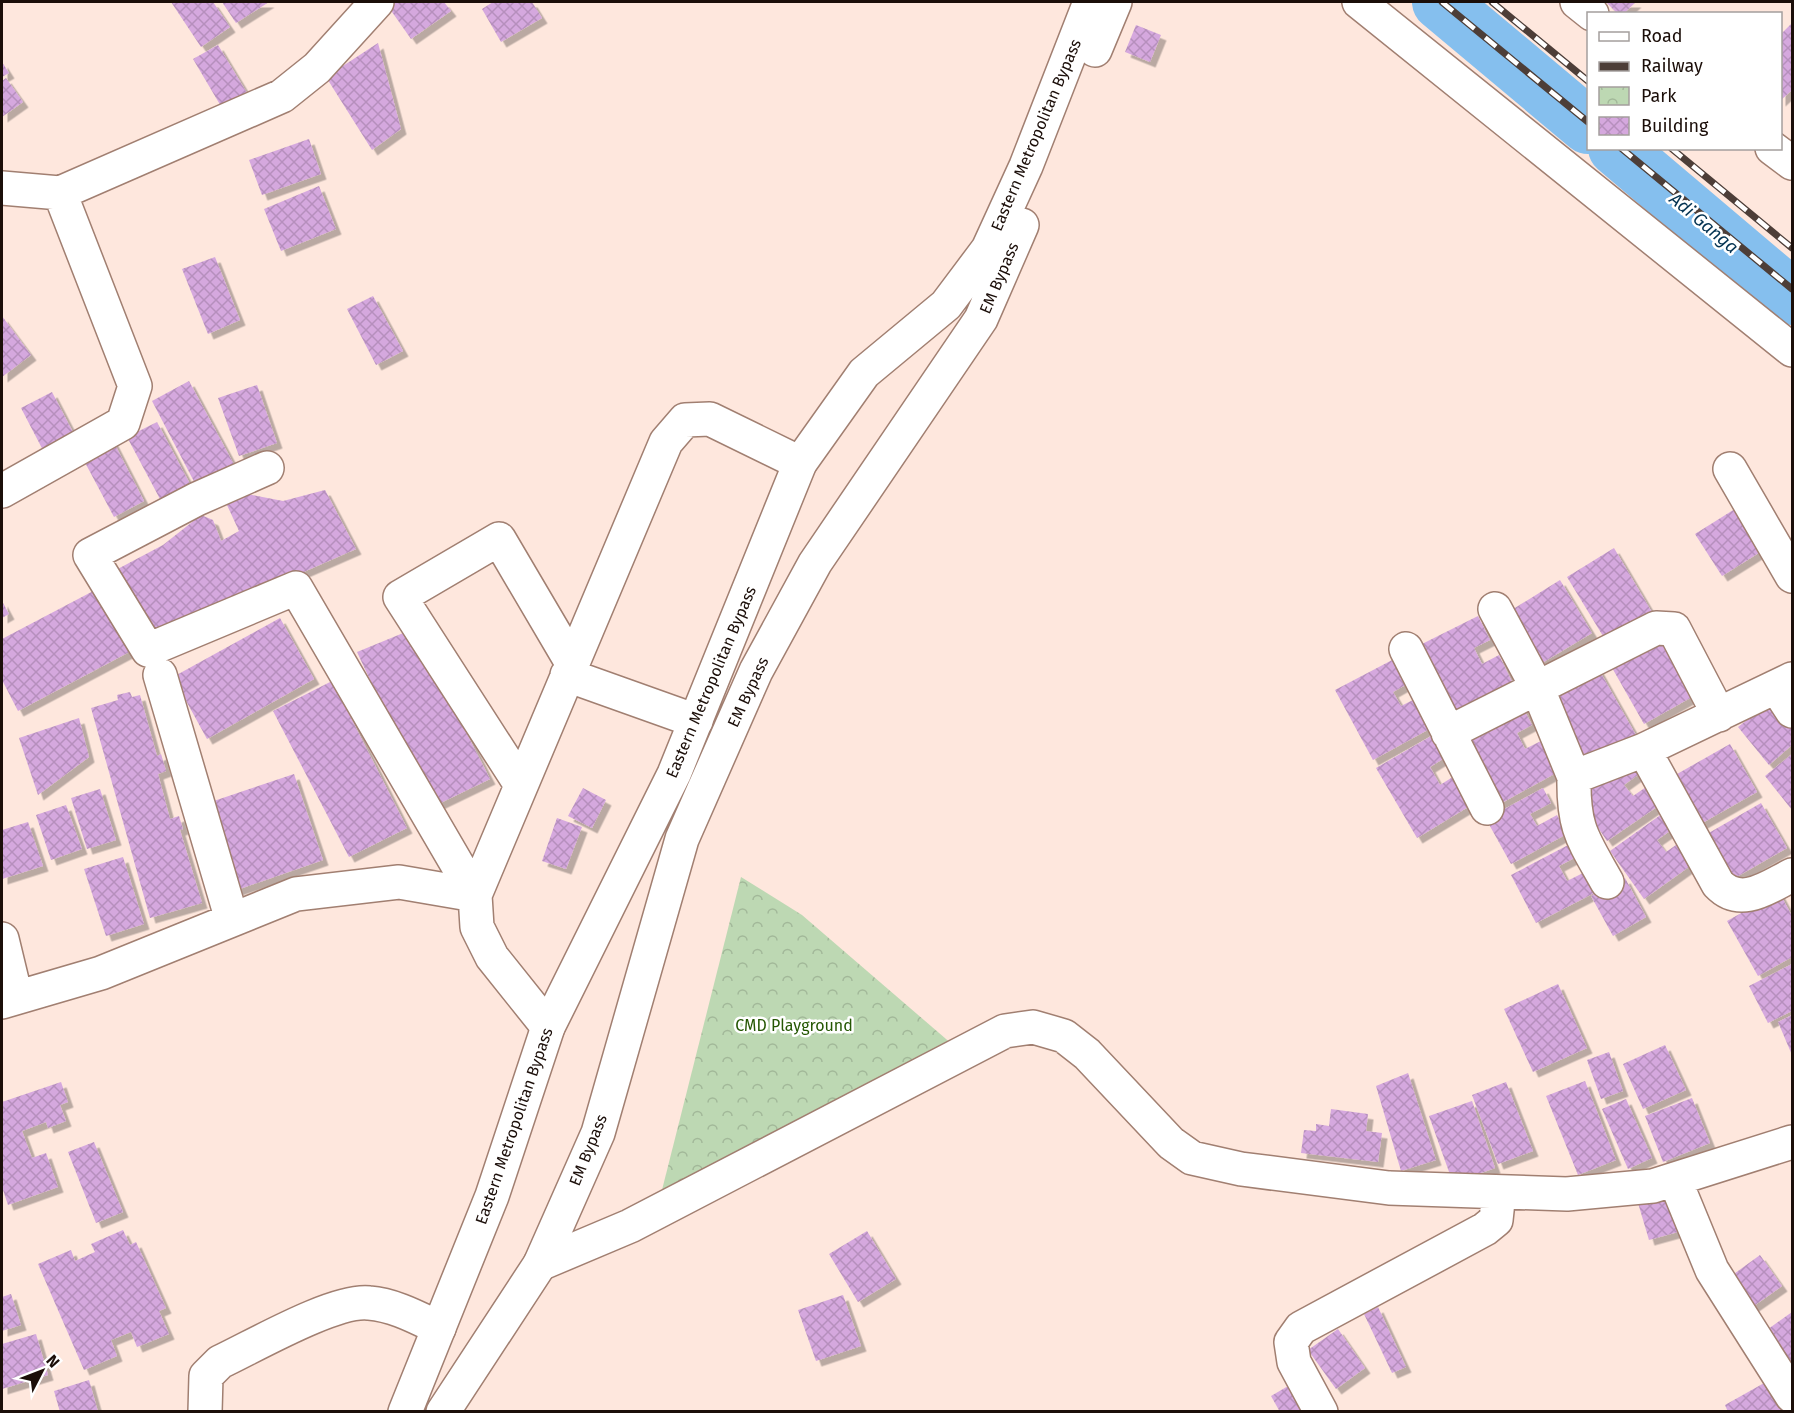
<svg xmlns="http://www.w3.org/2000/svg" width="1794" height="1413" font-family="'Fira Sans',sans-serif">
<defs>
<pattern id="park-crowns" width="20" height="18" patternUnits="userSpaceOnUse" patternTransform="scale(1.5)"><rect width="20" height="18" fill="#bdd8b3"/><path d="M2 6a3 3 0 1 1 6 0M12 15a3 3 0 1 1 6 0" fill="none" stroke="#a2b899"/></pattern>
<pattern id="building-cross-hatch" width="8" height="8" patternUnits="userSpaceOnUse" patternTransform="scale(1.5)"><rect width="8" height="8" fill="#d5a8de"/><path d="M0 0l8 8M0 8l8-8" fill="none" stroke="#b68fbd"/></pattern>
<filter id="shadow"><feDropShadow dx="5.5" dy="5.5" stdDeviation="0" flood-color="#0004"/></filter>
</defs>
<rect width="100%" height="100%" fill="#fee7dd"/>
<!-- park -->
<path fill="url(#park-crowns)" d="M741,877L802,915L953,1045L662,1190Z"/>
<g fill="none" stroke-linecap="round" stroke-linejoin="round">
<!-- river -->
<path stroke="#85bfee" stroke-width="56" d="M1440,2L1588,126
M1616,148L1792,297"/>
</g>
<!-- building -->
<path fill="url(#building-cross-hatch)" filter="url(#shadow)" d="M171,2H213L230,27L201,47Z
M222,2H269L236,23Z
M385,2H444L451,11L411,39Z
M493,2H532L542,18L501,42L482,9Z
M1606,2H1636L1623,14H1618Z
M1792,23V90L1780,101V35Z
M1136,25L1161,35L1150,62L1125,52Z
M378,43L401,129L372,150L326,77Z
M218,45L247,93L222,108L193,59Z
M2,62L9,73L2,77Z
M6,78L23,102L2,117V81Z
M309,139L321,174L262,195L249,160Z
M319,186L336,229L281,251L264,209Z
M215,257L240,320L208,334L182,269Z
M373,296L403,351L376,365L347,309Z
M2,316L31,355L2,377Z
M189,381L238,472L200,493L152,401Z
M257,385L277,443L239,456L218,398Z
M52,392L77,440L46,456L21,408Z
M157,422L190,484L160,499L127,437Z
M112,439L144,501L114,517L81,455Z
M325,490L356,549L153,638L112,572L163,545L201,515L213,520L221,541L239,531L227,505L242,493L283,501Z
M1738,507L1765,549L1722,576L1695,534Z
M1614,548L1653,614L1606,641L1567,577Z
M1560,580L1592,633L1542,663L1510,611Z
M99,588L133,650L18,711L2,680V639Z
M2,601L9,614L2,618Z
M1478,616L1490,640L1474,648L1482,664L1499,655L1513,684L1450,716L1416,647Z
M280,618L314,679L207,739L173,677Z
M413,629L490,779L430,808L357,652Z
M1659,639L1692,697L1644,724L1611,666Z
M1396,658L1409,683L1393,692L1401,706L1417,698L1433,727L1373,760L1335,690Z
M1598,668L1637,737L1588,764L1549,695Z
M332,681L407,828L349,857L273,711Z
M130,692L132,697L140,695L157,756L161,754L166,771L158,774L170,819L179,816L183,829L180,830L202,903L150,918L91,708L118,700L117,695Z
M1771,701L1792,727V745L1769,765L1738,727Z
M1520,702L1532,725L1517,733L1525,749L1541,741L1558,772L1498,805L1459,734Z
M79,718L89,757L38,795L19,738Z
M1433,735L1446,757L1430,767L1440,785L1456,775L1473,804L1417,838L1376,768Z
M1730,744L1757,792L1697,826L1670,778Z
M1792,754V810L1765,776Z
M1637,757L1646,769L1624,785L1633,796L1655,781L1667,800L1607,841L1578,798Z
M294,774L323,860L231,892L202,805Z
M583,788L606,800L592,828L568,816Z
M1543,788L1551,803L1530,814L1537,826L1557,815L1567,834L1511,864L1486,819Z
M100,789L116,840L87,849L71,798Z
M1761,803L1787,848L1726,883L1700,838Z
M66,805L82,849L51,860L36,815Z
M1666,811L1677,826L1657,840L1666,852L1686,838L1700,859L1644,899L1610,851Z
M557,818L582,827L566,869L542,861Z
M28,822L43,866L2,879V830Z
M1572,843L1578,856L1559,866L1567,881L1587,871L1598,891L1536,923L1511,875Z
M123,857L144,924L106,936L84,869Z
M1625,878L1646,917L1613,936L1591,896Z
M1779,892L1792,916V957L1758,976L1727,921Z
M1792,964V1011L1768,1023L1749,986Z
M1558,984L1587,1048L1533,1072L1504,1009Z
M1792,1015V1055L1778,1022Z
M1665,1045L1686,1090L1643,1109L1623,1064Z
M1609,1052L1623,1091L1601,1099L1587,1060Z
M1408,1073L1436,1160L1401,1171L1376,1086Z
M1585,1081L1616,1160L1578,1175L1546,1096Z
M61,1082L68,1102L60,1105L66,1121L48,1128L46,1122L22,1131L32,1158L46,1153L58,1187L8,1205L2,1187V1102Z
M1506,1082L1533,1151L1498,1164L1472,1095Z
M1692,1098L1710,1143L1663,1162L1645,1116Z
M1626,1099L1652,1158L1628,1169L1602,1109Z
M1472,1101L1495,1168L1453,1183L1429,1116Z
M1331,1109L1368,1114L1366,1131L1382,1133L1378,1162L1301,1153L1304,1130L1316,1131V1124L1329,1126Z
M94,1142L123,1212L96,1223L68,1152Z
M1667,1195L1678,1232L1649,1240L1638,1203Z
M123,1230L130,1245L136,1242L166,1308L159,1311L169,1334L137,1347L131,1332L111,1340L117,1356L84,1370L38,1264L71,1250L75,1261L95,1252L91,1244Z
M867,1231L896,1279L858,1302L829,1254Z
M1760,1255L1782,1286L1748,1310L1727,1279Z
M11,1294L21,1325L2,1331V1297Z
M843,1295L861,1346L816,1361L798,1310Z
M1378,1307L1406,1367L1392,1373L1364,1314Z
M1792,1312V1362L1787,1366L1764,1332Z
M1338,1329L1365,1368L1336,1389L1308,1350Z
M36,1334L48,1375L2,1389V1344Z
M1773,1378L1792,1412H1728L1725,1405Z
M89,1380L98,1412H60L54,1391Z
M1295,1382L1314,1412H1280L1271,1396Z"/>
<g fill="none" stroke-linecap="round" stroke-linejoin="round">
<!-- minor casing -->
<g stroke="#a17f71" stroke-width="36">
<path id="minor" d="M1577,2L1592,14
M1772,148L1792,163
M2,188L60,193L282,96L317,68L377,2
M267,468L197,499L90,555L148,650L296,588L475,895
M1730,469L1792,576
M2,491L123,423L135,386L60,193
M1495,609L1537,687L1574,777L1644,750L1792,679
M1406,649L1487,808
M160,675L232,920
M567,675L696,721
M1777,688L1792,711
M1448,733L1656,628L1674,629L1719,715
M1644,750L1718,884C1741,908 1768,887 1792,875
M1574,777C1573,829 1583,839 1607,882
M521,785L400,597L499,539L572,663
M2,939L16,997
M2,1002L101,973L296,894L399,882L475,895
M548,1027L492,957L477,927L475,895L666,442L685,420L710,419L800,463
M1675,1180L1712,1270L1792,1396
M540,1264L630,1226L1005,1031L1033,1027L1064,1036L1087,1054L1171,1143L1192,1158L1241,1169L1389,1188L1567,1194L1653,1186L1792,1142
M205,1412L206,1376L220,1362C254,1346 335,1299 369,1303C394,1305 416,1317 439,1328
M1321,1412L1294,1362L1291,1342L1301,1328L1485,1229L1496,1220L1499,1192"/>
</g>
<!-- major casing -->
<g stroke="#a17f71" stroke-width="36">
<path id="major" d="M1359,2L1792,350
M1095,50L1115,2
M405,1412L492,1196L548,1027L674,774L800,463L864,373L946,305L988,249L1026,166L1090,2
M443,1412L540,1264L598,1133L682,839L756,671L815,563L981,319L1022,225"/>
</g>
<!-- minor -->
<use href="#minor" stroke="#fff" stroke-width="33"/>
<!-- major -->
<use href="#major" stroke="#fff" stroke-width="33"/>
<!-- rail casing -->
<g stroke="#4d3e38" stroke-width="7">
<path id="rail" d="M1442,2L1588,122
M1492,2L1588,81
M1621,148L1792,289
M1671,148L1792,248"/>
</g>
<!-- rail -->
<use href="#rail" stroke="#fff" stroke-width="4.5" stroke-dasharray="14" stroke-linecap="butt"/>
</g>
<g text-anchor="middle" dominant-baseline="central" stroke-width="5" stroke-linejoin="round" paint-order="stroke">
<!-- street labels -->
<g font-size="16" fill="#1b0e09" stroke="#fff">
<text transform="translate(1036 135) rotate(-67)">Eastern Metropolitan Bypass</text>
<text transform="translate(999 278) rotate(-67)">EM Bypass</text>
<text transform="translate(711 682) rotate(-67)">Eastern Metropolitan Bypass</text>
<text transform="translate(748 692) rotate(-65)">EM Bypass</text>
<text transform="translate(514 1126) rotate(-71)">Eastern Metropolitan Bypass</text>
<text transform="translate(588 1150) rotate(-68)">EM Bypass</text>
</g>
<!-- park labels -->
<g font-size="16" fill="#255703" stroke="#fff">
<text x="794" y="1025">CMD Playground</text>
</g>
<!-- water labels -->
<g font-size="18" font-style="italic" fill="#043352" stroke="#fff">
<text transform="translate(1704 223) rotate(40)">Adi Ganga</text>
</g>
</g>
<!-- border -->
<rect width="1794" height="1413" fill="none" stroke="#1b0e09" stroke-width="6"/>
<!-- legend -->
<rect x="1587" y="12" width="195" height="138" fill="#ffffff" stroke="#a49f9d" stroke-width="1.5"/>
<rect x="1599" y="32" width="30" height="9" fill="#ffffff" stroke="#a49f9d" stroke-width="1.5"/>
<text x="1641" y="42" font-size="18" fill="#1b0e09">Road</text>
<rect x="1599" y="62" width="30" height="9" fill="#4d3e38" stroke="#a49f9d" stroke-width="1.5"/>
<text x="1641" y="72" font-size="18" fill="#1b0e09">Railway</text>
<rect x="1599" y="87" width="30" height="18" fill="url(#park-crowns)" stroke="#a49f9d" stroke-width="1.5"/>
<text x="1641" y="102" font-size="18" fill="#1b0e09">Park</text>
<rect x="1599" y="117" width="30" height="18" fill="url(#building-cross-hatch)" stroke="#a49f9d" stroke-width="1.5"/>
<text x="1641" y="132" font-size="18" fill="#1b0e09">Building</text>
<!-- north arrow -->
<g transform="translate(42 1371) rotate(48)" stroke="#ffffff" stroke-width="4.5" paint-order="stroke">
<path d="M0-4.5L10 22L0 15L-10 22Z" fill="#1b0e09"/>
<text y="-9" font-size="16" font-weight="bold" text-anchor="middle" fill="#1b0e09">N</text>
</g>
</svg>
